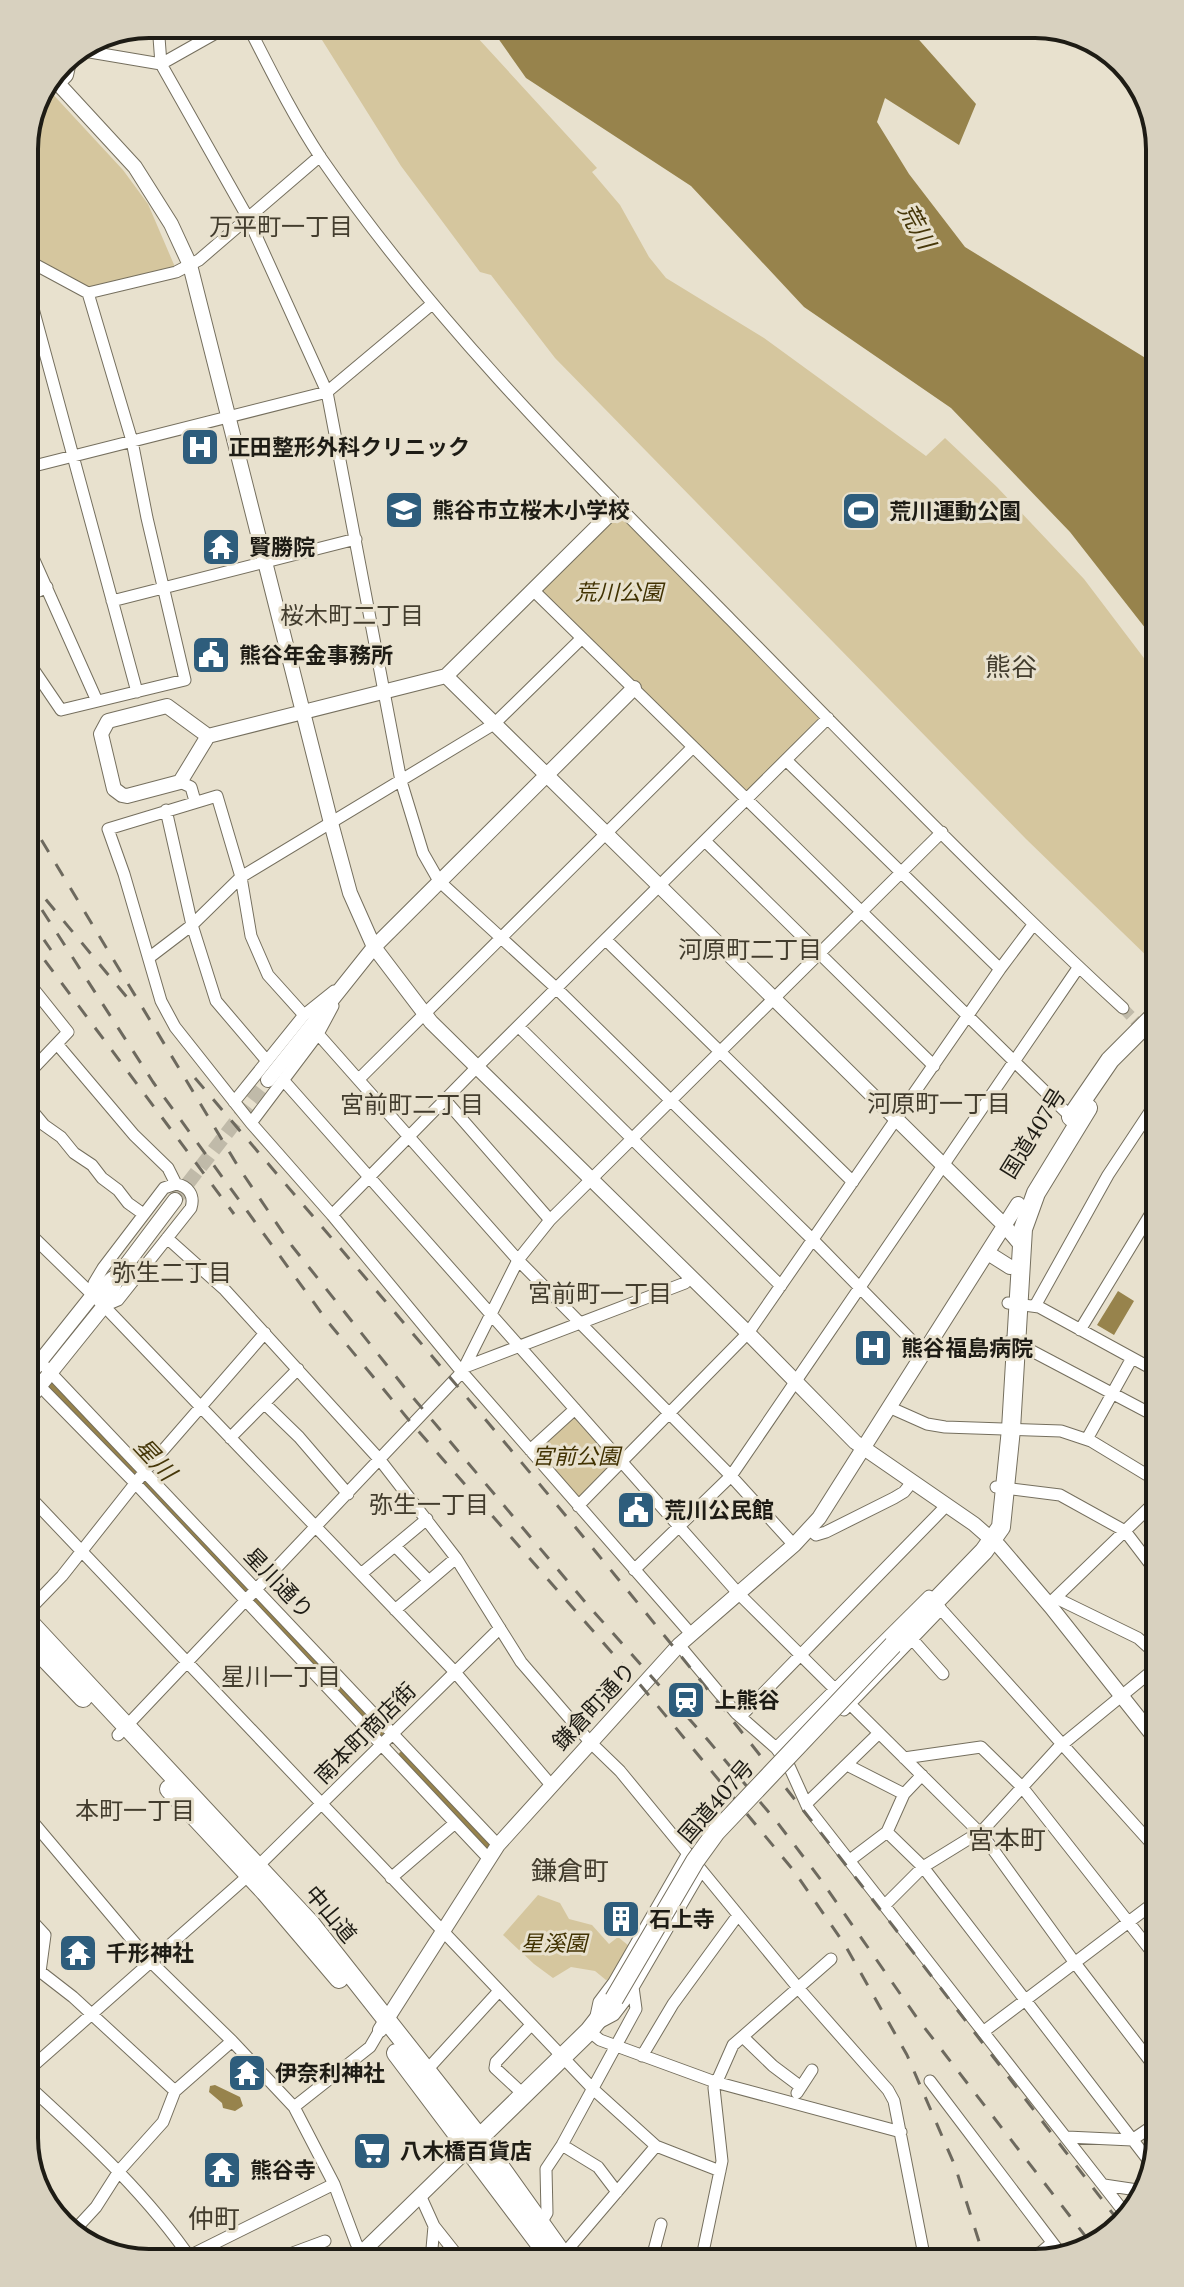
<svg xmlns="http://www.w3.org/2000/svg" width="1184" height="2287" font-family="Lora,'Noto Sans JP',serif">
<rect width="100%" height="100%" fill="#e8e1ce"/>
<!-- green -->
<path fill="#d5c69e" d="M312,24H465L597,168L592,172L620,205L649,257L666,278L764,338L926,456L945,438L997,487L1084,579L1153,670L1154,963L1026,839L555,358L491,275L480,272L401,166Z
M48,89L123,170L148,204L175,267L88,289L25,256L24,141Z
M619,513L820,717L746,794L540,591Z
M575,1415L615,1462L578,1499L536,1450Z
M538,1895L560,1903L569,1919L592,1925L609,1944L618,1937L634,1950L614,1978L606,1980L595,1971L571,1967L553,1978L534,1964L503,1935Z"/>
<!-- water -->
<path fill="#97834c" d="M488,24H905L976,104L959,145L885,98L877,122L909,174L965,247L1152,362L1153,638L1070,532L951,408L804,307L691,186L526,78Z
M1118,1291L1134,1301L1114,1335L1097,1325Z
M215,2085L240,2097L243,2106L235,2111L223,2108L222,2103L209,2092L210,2086Z"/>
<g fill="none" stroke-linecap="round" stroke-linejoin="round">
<!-- river -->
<path stroke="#97834c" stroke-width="18" d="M30,1362L245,1589
M257,1601L383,1734
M406,1759L488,1845"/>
<!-- minor-tunnel -->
<path stroke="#c0baa9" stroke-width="11" stroke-dasharray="11 5.5" stroke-linecap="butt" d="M1123,1008L1155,1041"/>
<!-- tertiary-tunnel -->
<path stroke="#c0baa9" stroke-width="14" stroke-dasharray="14 7" stroke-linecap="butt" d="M175,1200L268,1080"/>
<!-- minor casing -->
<g stroke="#756f5e" stroke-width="13">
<path id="minor" d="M158,24L161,64L248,218L327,392L401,781L423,853L439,881L557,989L814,1241L925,1354
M247,24C270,69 293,116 321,158C439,329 585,472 731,620C860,751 988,884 1123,1008
M84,51L161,64L232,24
M25,259L88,293L176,272L199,260L320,156
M25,279L137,692
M26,468L327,392L432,304
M26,542L97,701
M533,590L1071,1117
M26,597L47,587
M112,601L356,539
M27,660L61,710L185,680L147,518L132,441L88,293
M786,760L1000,969
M180,782L191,787L195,801
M166,810L192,925L216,1001L267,1061
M705,841L934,1066
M606,940L853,1182
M150,957L192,925L241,877L494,724L582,638
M28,982L68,1032L29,1073
M304,1015L268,975L251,936L241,877L217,796L108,829L124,874L161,1001L175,1027L251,1123L332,1215L462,1372L691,1634
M519,1027L781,1286
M318,1034L518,1260L731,1476L794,1545
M57,1044L134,1135L168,1168L176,1184
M359,1079L693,747
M284,1081L738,1593L984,1837L1075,1963L1160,2074
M446,1101L550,1220
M234,1102L304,1015L334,991
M29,1107L44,1125L61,1137L74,1153L92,1165L102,1178L118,1190L128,1203L142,1213
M251,1123L318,1034L333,1006
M332,1215L477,1067L828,718
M29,1233L104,1306L454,1671L551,1785
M167,1238L225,1290L380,1460L456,1558L521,1662L590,1742L620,1771L799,1989L888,2090L894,2101L924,2255
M93,1295L94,1283L103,1268L164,1188L176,1184C188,1186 195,1195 191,1208L118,1300L104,1306
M1008,1303L1039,1307L1156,1371
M1035,1306L1108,1175L1155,1104
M1080,1330L1156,1205
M1007,1342H1015L1157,1417
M30,1351L498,1845
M465,1367L685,1283L691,1277
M30,1376L135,1483L489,1859
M265,1404L299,1437L348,1494
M891,1408L927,1424L945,1427L1061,1431L1091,1441L1157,1481
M230,1438L298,1369
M1087,1439L1132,1358
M530,1450L575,1409
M996,1487L1060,1495L1125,1531L1157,1573
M31,1498L593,2089L656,2146L720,2171
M578,1506L748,1333L1000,969L1033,925
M810,1530L816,1535L826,1532L894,1498L904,1492L912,1482
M395,1546L429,1581
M634,1570L731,1476L1078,968
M361,1574L427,1519
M1056,1598L1138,1638L1158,1656
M1049,1604L1157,1500
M31,1608L62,1576L145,1471L265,1333
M395,1610L456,1558
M912,1639L943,1674
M679,1645L736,1713L776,1748L789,1766L808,1808L1128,2217
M844,1710L941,1609
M741,1716L946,1506
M118,1735L462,1372L518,1260L550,1220L942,832
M776,1748L929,1596L1159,1852
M904,1758L981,1747L1022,1787L1159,1961
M847,1765L904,1794
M806,1804L879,1733
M32,1821L150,1961L232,2041L294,2107L334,2184L356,2243L361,2252
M887,1832L923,1867L1152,2165
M850,1860L887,1832L904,1794L922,1775
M391,1878L455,1823
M885,1905L923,1867L983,1830L1058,1748L1158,1666
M32,1921L45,1935L40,1972
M33,1966L73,1997L175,2091
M596,2016L599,2002L614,1982L687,1855
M599,2023L614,2015L627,1998L701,1871
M589,2031L600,2040L715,2082L901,2132
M983,2032L1159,1899
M743,2037L773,2066L801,2087
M642,2056L673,2004L738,1915
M33,2066L249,1875L500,1628
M426,2071L499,1991
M930,2081L1061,2254
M33,2090C91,2143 149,2197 193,2262
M797,2093L812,2070
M523,2094L495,2068L496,2062L531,2025
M294,2107L370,2047L380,2030
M1067,2137L1132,2140L1160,2121
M562,2145L598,2167L617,2192
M1104,2185L1144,2191
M420,2195L434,2226L461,2260
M47,2203L75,2230
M541,2223L547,2213L546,2169L562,2145L636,2009L633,1987
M72,2233L96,2207L119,2171L163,2122L175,2091L232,2041
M1039,2254L1052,2243
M563,2255L656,2146
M702,2257L722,2161L714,2088L733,2045L831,1959
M652,2258L661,2224
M431,2260L434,2226
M271,2261L325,2241
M177,2262L334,2184"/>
</g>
<!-- tertiary casing -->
<g stroke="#756f5e" stroke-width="16">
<path id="tertiary" d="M53,78L135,167L171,224L190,265L331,823L350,893L374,947L431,1022L748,1333L855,1442L974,1524L999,1546L1051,1607L1158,1742
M58,83L66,75L70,57
M446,676L1004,1225L1021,1245
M208,736L167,706L108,721L101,734L114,789L122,795L127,796L180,782L208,736L446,676L618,506
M268,1080L374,947L634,688
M991,1255L1010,1267
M30,1374L93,1295L113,1278
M30,1398L104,1306L120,1273L175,1200
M380,2030L498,1845L679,1645L794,1545L819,1518L1018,1204"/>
</g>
<!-- secondary casing -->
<g stroke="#756f5e" stroke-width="16">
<path id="secondary" d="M353,2261L469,2148"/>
</g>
<!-- trunk casing -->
<g stroke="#756f5e" stroke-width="20">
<path id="trunk" d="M1071,1117L1110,1060L1155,1015
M31,1624L311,1924L479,2137L566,2259
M31,1644L83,1698
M893,1645L984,1551L1001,1527L1011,1429L1023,1229L1036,1193L1088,1108
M169,1789L265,1892L339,1979
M396,2053L551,2259
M471,2146L589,2031L614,1999"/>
</g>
<!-- minor -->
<use href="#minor" stroke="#fff" stroke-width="11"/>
<!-- tertiary -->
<use href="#tertiary" stroke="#fff" stroke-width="14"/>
<!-- secondary -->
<use href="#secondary" stroke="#fff" stroke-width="14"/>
<!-- trunk -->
<use href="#trunk" stroke="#fff" stroke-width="18"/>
<!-- rail -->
<path stroke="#6d695e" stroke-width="3" stroke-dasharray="14 14" stroke-linecap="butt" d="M27,816L239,1168L292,1246L405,1388L586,1603L707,1739L777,1822L821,1880L917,2018L1093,2246
M28,878L130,1001
M42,910L153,1082L328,1322L413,1425L642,1687L794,1871L845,1945L907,2055L955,2166L983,2254
M28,917L51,950
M28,938L234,1214
M195,1078C356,1267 519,1456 676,1650C828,1838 973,2031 1120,2223"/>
<!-- trunk-bridge casing -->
<g stroke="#756f5e" stroke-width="20" stroke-linecap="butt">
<path id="trunk-bridge" d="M614,1999L695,1861L716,1832L893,1645"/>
</g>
<!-- trunk-bridge -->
<use href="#trunk-bridge" stroke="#fff" stroke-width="18"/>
</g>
<!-- icons -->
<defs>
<g id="hospital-square" transform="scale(2)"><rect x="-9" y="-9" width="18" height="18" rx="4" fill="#2e5d7c" stroke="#e8e1ce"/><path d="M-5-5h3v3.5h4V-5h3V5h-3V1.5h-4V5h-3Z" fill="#fff"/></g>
<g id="school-square" transform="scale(2)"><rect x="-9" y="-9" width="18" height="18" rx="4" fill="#2e5d7c" stroke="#e8e1ce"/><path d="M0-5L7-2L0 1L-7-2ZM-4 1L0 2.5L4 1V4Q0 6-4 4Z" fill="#fff"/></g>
<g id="stadium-square" transform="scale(2)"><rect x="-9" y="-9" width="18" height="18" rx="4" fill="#2e5d7c" stroke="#e8e1ce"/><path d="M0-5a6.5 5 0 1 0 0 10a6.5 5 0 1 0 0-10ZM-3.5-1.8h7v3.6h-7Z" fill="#fff"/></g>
<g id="temple-square" transform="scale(2)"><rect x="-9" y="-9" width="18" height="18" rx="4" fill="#2e5d7c" stroke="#e8e1ce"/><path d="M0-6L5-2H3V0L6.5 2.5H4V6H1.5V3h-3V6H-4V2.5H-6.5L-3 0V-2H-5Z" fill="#fff"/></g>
<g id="civic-square" transform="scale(2)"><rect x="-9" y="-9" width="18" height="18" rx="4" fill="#2e5d7c" stroke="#e8e1ce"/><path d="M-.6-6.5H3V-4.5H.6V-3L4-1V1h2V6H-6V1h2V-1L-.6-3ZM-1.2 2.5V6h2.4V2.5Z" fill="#fff"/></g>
<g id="station-square" transform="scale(2)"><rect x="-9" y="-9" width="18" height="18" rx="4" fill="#2e5d7c" stroke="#e8e1ce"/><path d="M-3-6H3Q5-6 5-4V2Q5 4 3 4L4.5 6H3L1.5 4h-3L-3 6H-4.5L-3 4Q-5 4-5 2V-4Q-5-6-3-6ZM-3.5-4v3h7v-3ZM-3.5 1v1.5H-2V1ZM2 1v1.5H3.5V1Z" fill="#fff"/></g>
<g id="building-square" transform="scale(2)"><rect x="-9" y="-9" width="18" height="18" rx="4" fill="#2e5d7c" stroke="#e8e1ce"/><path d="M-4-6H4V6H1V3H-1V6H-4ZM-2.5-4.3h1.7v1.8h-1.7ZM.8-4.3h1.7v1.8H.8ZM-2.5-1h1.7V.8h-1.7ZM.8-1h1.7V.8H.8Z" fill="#fff"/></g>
<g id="supermarket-square" transform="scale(2)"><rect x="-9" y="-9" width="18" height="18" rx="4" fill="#2e5d7c" stroke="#e8e1ce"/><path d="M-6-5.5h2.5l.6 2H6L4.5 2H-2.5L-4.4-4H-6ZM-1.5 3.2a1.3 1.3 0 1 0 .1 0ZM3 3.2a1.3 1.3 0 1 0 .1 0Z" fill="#fff"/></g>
</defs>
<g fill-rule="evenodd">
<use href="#hospital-square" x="200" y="447"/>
<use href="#school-square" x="404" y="510"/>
<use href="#stadium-square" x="861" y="511"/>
<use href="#temple-square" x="221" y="547"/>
<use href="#civic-square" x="211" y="655"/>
<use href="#hospital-square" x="873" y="1348"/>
<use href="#civic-square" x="636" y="1510"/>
<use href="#station-square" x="686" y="1700"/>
<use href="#building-square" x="621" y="1919"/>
<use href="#temple-square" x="78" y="1953"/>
<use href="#temple-square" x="247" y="2073"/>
<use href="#supermarket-square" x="372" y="2151"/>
<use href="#temple-square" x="222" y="2170"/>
</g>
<g text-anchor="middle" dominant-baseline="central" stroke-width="6" stroke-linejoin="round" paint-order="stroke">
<!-- poi labels -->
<g font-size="22" font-weight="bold" fill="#1e1c15" stroke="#e8e1ce" text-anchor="start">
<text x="228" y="447">正田整形外科クリニック</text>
<text x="432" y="510">熊谷市立桜木小学校</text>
<text x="889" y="511">荒川運動公園</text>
<text x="249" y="547">賢勝院</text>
<text x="239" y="655">熊谷年金事務所</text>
<text x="901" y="1348">熊谷福島病院</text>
<text x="664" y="1510">荒川公民館</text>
<text x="714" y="1700">上熊谷</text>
<text x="649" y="1919">石上寺</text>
<text x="106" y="1953">千形神社</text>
<text x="275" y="2073">伊奈利神社</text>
<text x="400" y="2151">八木橋百貨店</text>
<text x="250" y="2170">熊谷寺</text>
</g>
<!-- park labels -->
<g font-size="22" font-style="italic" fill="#413202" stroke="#e8e1ce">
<text x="619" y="592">荒川公園</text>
<text x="576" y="1456">宮前公園</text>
<text x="554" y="1943">星溪園</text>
</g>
<!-- street labels -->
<g font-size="22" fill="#1e1c15" stroke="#e8e1ce">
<text transform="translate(1033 1133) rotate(-58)">国道407号</text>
<text transform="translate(279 1583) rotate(46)">星川通り</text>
<text transform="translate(594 1706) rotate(-47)">鎌倉町通り</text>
<text transform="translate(365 1733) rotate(-45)">南本町商店街</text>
<text transform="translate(716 1801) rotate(-49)">国道407号</text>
<text transform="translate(331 1914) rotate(50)">中山道</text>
</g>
<!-- neighbourhood labels -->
<g font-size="24" fill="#433d2e" stroke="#e8e1ce">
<text x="281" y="226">万平町一丁目</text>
<text x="352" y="615">桜木町二丁目</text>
<text x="750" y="949">河原町二丁目</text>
<text x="939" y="1103">河原町一丁目</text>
<text x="412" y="1104">宮前町二丁目</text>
<text x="172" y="1272">弥生二丁目</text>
<text x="600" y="1293">宮前町一丁目</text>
<text x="429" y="1504">弥生一丁目</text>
<text x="281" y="1676">星川一丁目</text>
<text x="135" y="1810">本町一丁目</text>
</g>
<!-- water labels -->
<g font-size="24" font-style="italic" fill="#463709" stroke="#e8e1ce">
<text transform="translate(917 226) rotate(61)">荒川</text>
<text transform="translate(155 1459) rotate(47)">星川</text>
</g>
<!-- quarter labels -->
<g font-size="26" fill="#433d2e" stroke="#e8e1ce">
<text x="1011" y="666">熊谷</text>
<text x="1007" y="1839">宮本町</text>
<text x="570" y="1870">鎌倉町</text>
<text x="214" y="2218">仲町</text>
</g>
</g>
<!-- crop -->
<path d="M0 0H1184V2287H0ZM149 38H1035A111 111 0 0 1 1146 149V2138A111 111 0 0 1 1035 2249H149A111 111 0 0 1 38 2138V149A111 111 0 0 1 149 38Z" fill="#d8d1bf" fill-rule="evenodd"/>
<path fill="none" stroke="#1e1c15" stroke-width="4" d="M149 38H1035A111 111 0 0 1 1146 149V2138A111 111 0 0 1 1035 2249H149A111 111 0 0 1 38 2138V149A111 111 0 0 1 149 38Z"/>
</svg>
